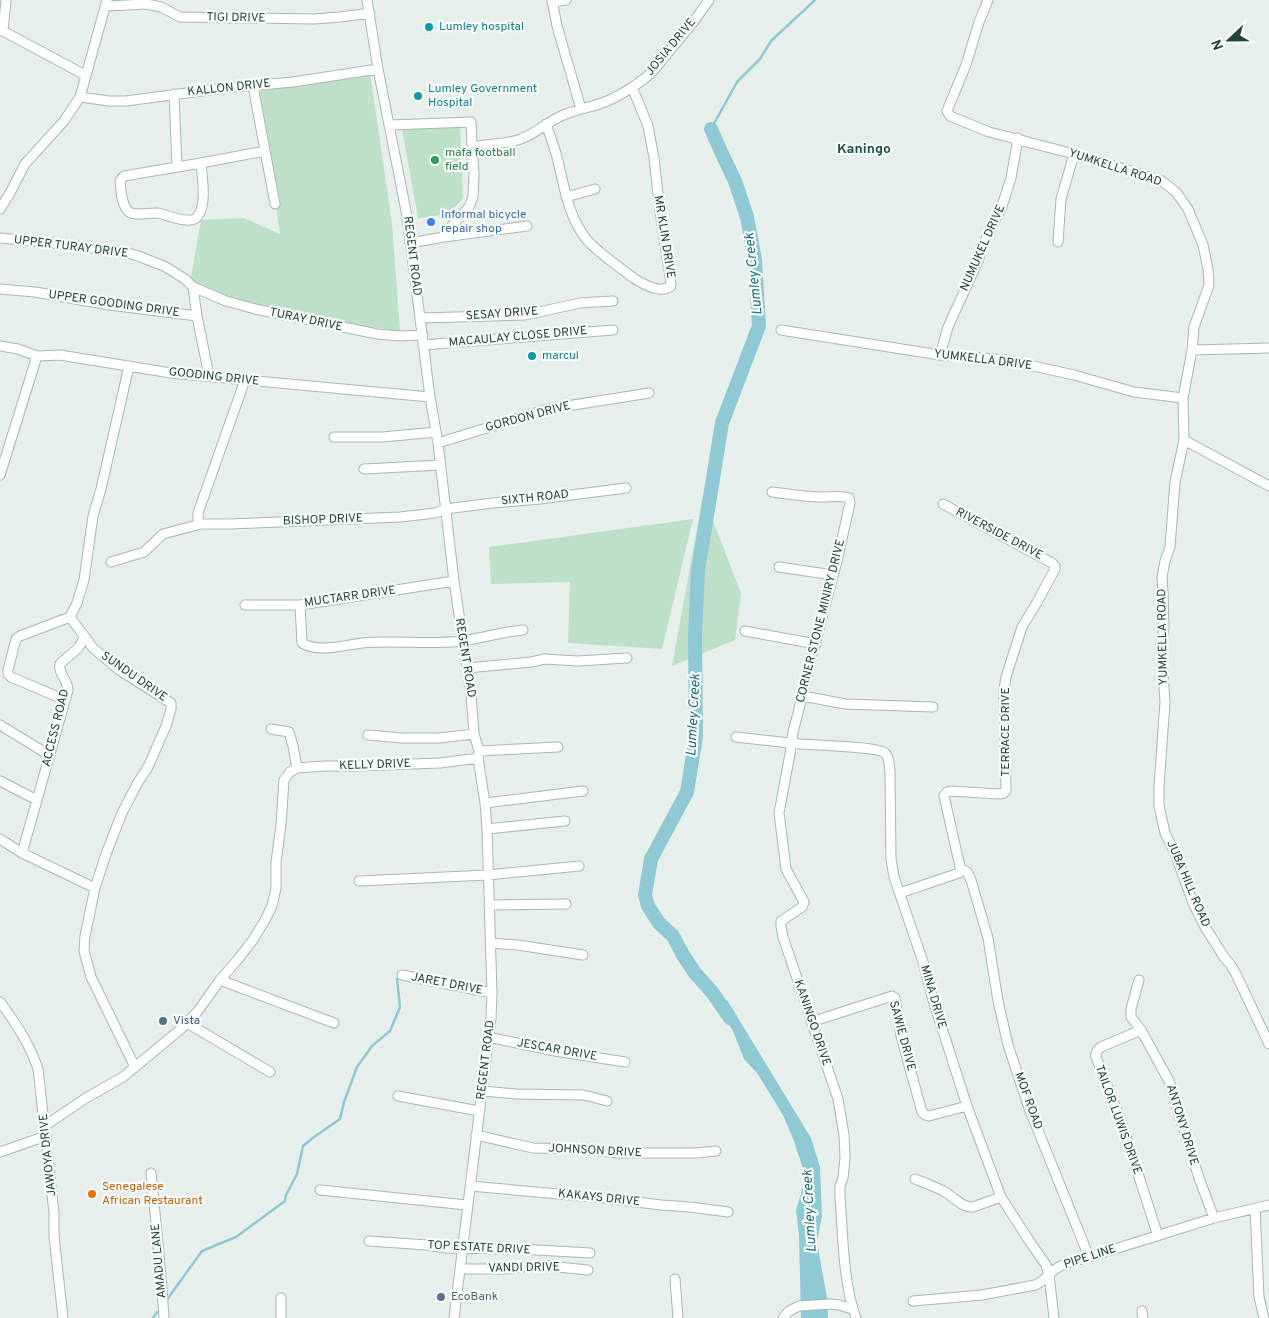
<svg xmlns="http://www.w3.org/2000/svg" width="1269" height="1318" font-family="Overpass,sans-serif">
<rect width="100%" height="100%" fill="#e6efeb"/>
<!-- green -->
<path fill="#bfe0c8" d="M370,73L392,223L400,331L327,321L230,300L190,283L201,220L244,218L280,234L259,88Z
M460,121L463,198C449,216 440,216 418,218L401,123Z
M703,495L741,593L735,640L672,666Z
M693,519L662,649L568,643L570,582L491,584L489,547Z"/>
<!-- water -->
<path fill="#8ec9d4" d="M727,1000L811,1138L820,1167L822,1216L817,1242L827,1298L828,1318H801L799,1235L796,1210L806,1178L794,1141L783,1115L757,1073L744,1059L733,1031L717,1006Z"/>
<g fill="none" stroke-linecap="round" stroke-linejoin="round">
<!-- stream -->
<path stroke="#8ec9d4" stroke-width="2.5" d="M711,129L737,82L760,59L771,41L815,0
M166,1301L202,1251L236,1237L285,1201L286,1195L297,1174L303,1146L314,1137L340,1119L344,1102L357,1067L372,1046L390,1031L400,1007L397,979
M153,1318L157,1312"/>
<!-- river -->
<path stroke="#8ec9d4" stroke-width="14" d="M711,129L723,156L735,181L747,217L755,260L759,326L722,423L698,571L695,636L696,736L687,792L651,859L645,895L648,906L659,923L673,936L683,955L695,973L712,992L730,1018"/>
<!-- minor casing -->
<g stroke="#a8b8b2" stroke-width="11">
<path id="minor" d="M367,0L378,69L407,216L430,397L438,443L454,581L471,694L474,734L479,751L478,758L485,803L487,829L492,993L491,1018L454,1318
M552,0L557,26L581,109
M988,0L979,22L966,65L949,106L947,111L950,116L989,132L1074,154L1134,172L1162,181L1176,192L1188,209L1203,245L1208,269L1209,285L1194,327L1192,350L1183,398L1184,440L1175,482L1170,547L1165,561L1162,577L1163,592L1164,628L1161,645L1165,702L1159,787V806L1165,833L1175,853L1193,903L1205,927L1224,957L1230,964L1236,974L1269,1044
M552,2L566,0
M106,6L147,4L161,7L180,17L314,19L340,17L370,13
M0,31H3L85,75
M3,31L6,0
M253,86L275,204
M174,94L177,166
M80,97L109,101H126L224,88L293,82L378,69
M546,124C550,135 554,146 557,157C564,185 568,217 587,240C601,255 619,267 635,279C645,285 660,294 671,286V283L660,212L654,158L648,126L632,87
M390,125L471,122L472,147
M201,163C202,177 207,204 198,216C192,226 167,215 158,213C149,212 134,217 128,211C121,204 121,189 120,181L124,176Z
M201,163L265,151
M566,197L595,189
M0,209L10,193L25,164L64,121L80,97L107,0
M444,237L454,223L469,207L473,197L474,174L472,147C487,144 503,144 518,140C534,135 546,123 561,116C574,110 588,108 602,103C617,98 642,82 653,71L694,21L709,0
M0,238L44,242L124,252L138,256L164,266L185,279L193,287L197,316
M1058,242L1061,199L1074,154
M410,243L444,237L527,226
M193,287L226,301L255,309L300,318L377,334L401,336L423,335
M0,289L35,292L110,305L197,316L209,376
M420,318L525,315L580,303L613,301
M781,330L940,355L1006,360L1074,375L1134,392L1183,398
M423,345L613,330
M0,346L18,349L37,356L60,355L171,373L430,397
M1192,350L1269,348
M940,355L948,327L978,261L984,243L1002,206L1011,178L1018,138
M129,366L101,489L93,516L84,580L77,603L70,617L93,648L118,669L171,703V709L166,726L148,767L137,784L122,813L106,854L95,888L85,936L84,951L91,977L135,1067
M334,437H383L436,432
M1184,440L1269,486
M438,443L548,409L649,393
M364,469L440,465
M0,475L37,356
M772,492C788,494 804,497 821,497C830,497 841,495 849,498L850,503L838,557L812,655L798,713L793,732L790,754L779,813L786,869L804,902L802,907L781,921V926L783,937L838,1099L844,1135L845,1158L843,1178L840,1186V1197C843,1235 843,1283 856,1318
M201,524L198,520V513L245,380
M111,562L144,552L163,534L201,524H229L400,517L427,514L435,513L445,509L493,503L540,499L626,488
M779,567L833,575
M245,605H300L454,581
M300,605L302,643C318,653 345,645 362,643C395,640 429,645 462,641C483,638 502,632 523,630
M745,631L816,644
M467,668L531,662L545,659L578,661L627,658
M803,696L845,704L933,707
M65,700L11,677L8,674V670L16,639L20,636L70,617
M0,725L49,755
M271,729L289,732L293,746L297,768
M368,735L402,738H439L474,734
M736,737C754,739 771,741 789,743C805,745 877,746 885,753C890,758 889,766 890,772L891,859L894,877L923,962L933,1000L967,1106L1001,1197L1028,1239L1046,1265L1049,1275L1054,1318
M479,751L558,747
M0,781L37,800
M485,803L583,791
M487,829L565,821
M0,839L22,853L95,888
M22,853L68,690C68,680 58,674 60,664C70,653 79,652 84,637
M961,871L964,870L967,872L971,880L988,938L998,1001L1008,1045L1029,1108L1089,1257
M359,881L488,875L579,866
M900,893L959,873L961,871L944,796L947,792L951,791L999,794L1004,793L1006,790L1004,690L1006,677L1022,627L1036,604L1055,569V566L1052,563L943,504
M489,905L566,904
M491,943L518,945L583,955
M402,975L492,993
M220,980L334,1023
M1139,980L1131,1009V1017L1141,1030L1169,1081L1199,1178L1214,1218
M0,1002C16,1023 30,1044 38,1069L54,1213V1236L63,1318
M811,1022L892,996L895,998L901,1036L922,1112L925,1115L929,1116L967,1106
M187,1023L270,1072
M1141,1030L1101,1047C1097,1050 1095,1053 1096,1057L1122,1124L1158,1236
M488,1037L555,1051L625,1062
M483,1091L516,1094L584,1095L607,1101
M398,1096L479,1111
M46,1125L86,1098L123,1077L182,1028L198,1011L220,980L239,958L253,940L265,920L272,906L276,888V862L281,825L284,780L290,772L297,768L324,766H356L440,763L478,758
M476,1135L533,1148L583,1149L619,1153H696L716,1151
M0,1152L46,1136
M151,1173C156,1222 161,1270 164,1318
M915,1179C925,1183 936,1187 945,1192C954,1197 962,1208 973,1207L1001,1197
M470,1186L604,1198L661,1205L690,1207L728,1212
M320,1190L467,1205
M1255,1209L1259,1297L1264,1318
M369,1241L427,1245L446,1248L519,1249L590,1253
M460,1269H504L522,1267L548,1266L588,1270
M675,1279L678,1318
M281,1298V1318
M913,1301L982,1295L1035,1285C1045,1281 1046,1276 1054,1270C1063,1263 1078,1260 1089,1257L1214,1218L1269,1205
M1142,1311L1143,1318
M783,1318L789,1311L799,1306L830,1304L839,1305L852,1309"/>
</g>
<!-- minor -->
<use href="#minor" stroke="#fff" stroke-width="9"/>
</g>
<!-- markers -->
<g fill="#0f9aa8" stroke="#f7fbf9" stroke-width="2">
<circle cx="429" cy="27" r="5"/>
<circle cx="418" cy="96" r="5"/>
<circle cx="532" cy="356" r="5"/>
</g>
<circle fill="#2e9e5b" stroke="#f7fbf9" stroke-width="2" cx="435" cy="160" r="5"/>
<circle fill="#3f7fe0" stroke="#f7fbf9" stroke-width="2" cx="431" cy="222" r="5"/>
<g fill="#5c6f8a" stroke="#f7fbf9" stroke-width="2">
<circle cx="163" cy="1021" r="5"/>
<circle cx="441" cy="1297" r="5"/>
</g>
<circle fill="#e8710a" stroke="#f7fbf9" stroke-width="2" cx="92" cy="1194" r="5"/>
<g text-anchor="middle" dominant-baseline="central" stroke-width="4.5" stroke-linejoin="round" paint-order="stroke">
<!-- street labels -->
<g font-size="12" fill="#24423a" stroke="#f7fbf9">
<text transform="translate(236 18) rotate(1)">TIGI DRIVE</text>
<text transform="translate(671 47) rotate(-50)">JOSIA DRIVE</text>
<text transform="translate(229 88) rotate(-6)">KALLON DRIVE</text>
<text transform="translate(1115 168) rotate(18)">YUMKELLA ROAD</text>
<text transform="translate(664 237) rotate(81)">MR KLIN DRIVE</text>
<text transform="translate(71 247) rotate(7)">UPPER TURAY DRIVE</text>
<text transform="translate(983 248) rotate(-66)">NUMUKEL DRIVE</text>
<text transform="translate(412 256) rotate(83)">REGENT ROAD</text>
<text transform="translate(114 304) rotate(8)">UPPER GOODING DRIVE</text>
<text transform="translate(502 314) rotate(-4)">SESAY DRIVE</text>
<text transform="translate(306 320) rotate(12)">TURAY DRIVE</text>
<text transform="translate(518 337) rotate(-5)">MACAULAY CLOSE DRIVE</text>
<text transform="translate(983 360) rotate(7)">YUMKELLA DRIVE</text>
<text transform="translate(214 377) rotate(6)">GOODING DRIVE</text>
<text transform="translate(528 417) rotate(-15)">GORDON DRIVE</text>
<text transform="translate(535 498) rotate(-6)">SIXTH ROAD</text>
<text transform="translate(323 520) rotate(-2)">BISHOP DRIVE</text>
<text transform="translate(999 534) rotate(28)">RIVERSIDE DRIVE</text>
<text transform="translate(350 597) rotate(-8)">MUCTARR DRIVE</text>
<text transform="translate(821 621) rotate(-76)">CORNER STONE MINIRY DRIVE</text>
<text transform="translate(1163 637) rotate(-91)">YUMKELLA ROAD</text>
<text transform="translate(465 658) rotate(81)">REGENT ROAD</text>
<text transform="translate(134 677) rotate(35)">SUNDU DRIVE</text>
<text transform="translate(56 728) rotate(-76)">ACCESS ROAD</text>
<text transform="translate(1006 732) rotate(-90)">TERRACE DRIVE</text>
<text transform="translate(375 765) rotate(-2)">KELLY DRIVE</text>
<text transform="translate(1188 884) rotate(67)">JUBA HILL ROAD</text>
<text transform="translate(447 984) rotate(11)">JARET DRIVE</text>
<text transform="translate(933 997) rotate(74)">MINA DRIVE</text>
<text transform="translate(812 1023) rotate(71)">KANINGO DRIVE</text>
<text transform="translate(902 1036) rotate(75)">SAWIE DRIVE</text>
<text transform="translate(557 1050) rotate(10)">JESCAR DRIVE</text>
<text transform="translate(486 1060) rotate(-83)">REGENT ROAD</text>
<text transform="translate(1028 1101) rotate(70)">MOF ROAD</text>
<text transform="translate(1118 1120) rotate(70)">TAILOR LUWIS DRIVE</text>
<text transform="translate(1182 1125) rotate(73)">ANTONY DRIVE</text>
<text transform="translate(595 1151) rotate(3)">JOHNSON DRIVE</text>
<text transform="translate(48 1155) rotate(-96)">JAWOYA DRIVE</text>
<text transform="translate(599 1198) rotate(6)">KAKAYS DRIVE</text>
<text transform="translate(479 1248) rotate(3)">TOP ESTATE DRIVE</text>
<text transform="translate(1090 1257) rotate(-18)">PIPE LINE</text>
<text transform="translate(159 1261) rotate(-95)">AMADU LANE</text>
<text transform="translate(524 1268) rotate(-1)">VANDI DRIVE</text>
</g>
<!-- culture labels -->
<g font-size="12" fill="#0d838f" stroke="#f7fbf9" text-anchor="start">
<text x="439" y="27">Lumley hospital</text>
<text x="428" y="89">Lumley Government<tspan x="428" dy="14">Hospital</tspan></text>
<text x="542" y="356">marcul</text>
</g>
<!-- leisure labels -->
<g font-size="12" fill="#27864d" stroke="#f7fbf9" text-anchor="start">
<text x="445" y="153">mafa football<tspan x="445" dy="14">field</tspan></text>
</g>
<!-- shop labels -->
<g font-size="12" fill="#366cbe" stroke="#f7fbf9" text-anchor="start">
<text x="441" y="215">Informal bicycle<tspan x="441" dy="14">repair shop</tspan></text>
</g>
<!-- service labels -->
<g font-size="12" fill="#4e5e75" stroke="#f7fbf9" text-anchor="start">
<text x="173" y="1021">Vista</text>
<text x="451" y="1297">EcoBank</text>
</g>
<!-- food labels -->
<g font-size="12" fill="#c56008" stroke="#f7fbf9" text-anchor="start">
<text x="102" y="1187">Senegalese<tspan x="102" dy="14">African Restaurant</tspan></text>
</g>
<!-- neighbourhood labels -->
<g font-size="14" font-weight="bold" fill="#1f5548" stroke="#f7fbf9">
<text x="864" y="149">Kaningo</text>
</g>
<!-- water labels -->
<g font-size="14" font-style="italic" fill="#1c6f80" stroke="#f7fbf9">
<text transform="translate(754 274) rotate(-96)">Lumley Creek</text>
<text transform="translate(694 715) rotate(-87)">Lumley Creek</text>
<text transform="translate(810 1211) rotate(-93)">Lumley Creek</text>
</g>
</g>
<!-- north arrow -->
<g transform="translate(1229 40) rotate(248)" stroke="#f7fbf9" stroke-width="4" paint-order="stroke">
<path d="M0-4L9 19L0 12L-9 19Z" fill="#24423a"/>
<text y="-8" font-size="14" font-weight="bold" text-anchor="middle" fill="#24423a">N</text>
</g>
</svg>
